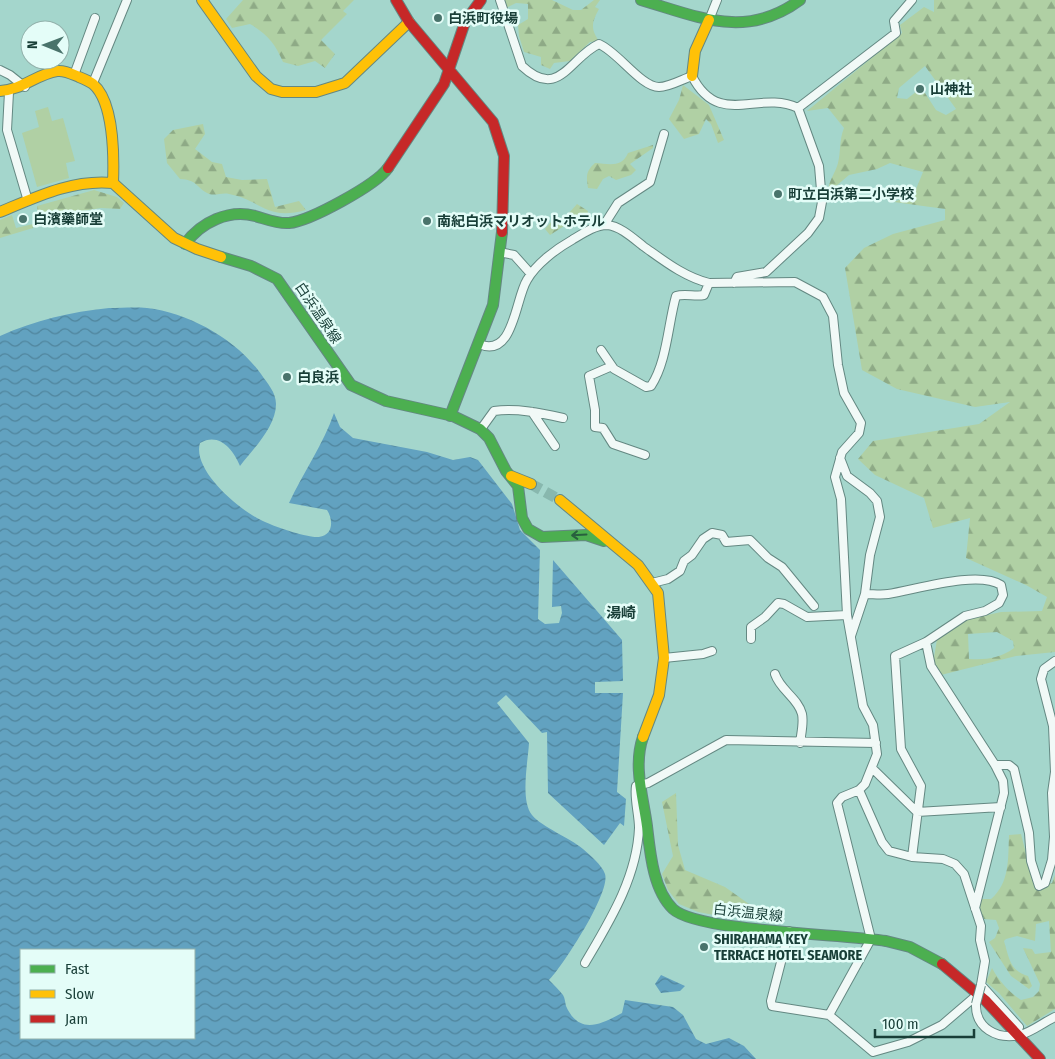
<svg xmlns="http://www.w3.org/2000/svg" width="1055" height="1059" font-family="'Fira Sans Condensed','Noto Sans JP',sans-serif">
<defs>
<pattern id="forest-firs" width="22" height="20" patternUnits="userSpaceOnUse" patternTransform="scale(1.25)"><rect width="22" height="20" fill="#b0d0a4"/><path d="M5 1l3.5 6h-7zM16 11l3.5 6h-7z" fill="#8eaa86"/></pattern>
<pattern id="water-waves" width="16" height="10" patternUnits="userSpaceOnUse" patternTransform="scale(1.25)"><rect width="16" height="10" fill="#62a2c0"/><path d="M0 5q4-4 8 0t8 0" fill="none" stroke="#50859d"/></pattern>
</defs>
<rect width="100%" height="100%" fill="#a4d6cc"/>
<!-- green -->
<path fill="#b0d0a4" d="M48,107L52,121L63,118L75,161L66,163L69,178L37,187L22,133L39,127L35,111Z"/>
<!-- forest -->
<path fill="url(#forest-firs)" fill-rule="evenodd" d="M243,0H354L343,11L347,14L321,40L335,54L325,68L315,61L298,66L283,62C275,43 267,34 250,24L232,28L226,19Z
M504,0H552L573,10H581L594,0H600L595,7L599,9C592,22 590,28 599,41L590,42L570,61L554,63L550,69L541,65V57L524,52L519,36L518,25L528,19V4L516,3L506,8Z
M934,0H1055V652L1016,656L941,675L933,664L937,639L942,625L1001,612L1042,611L1047,597L1026,585L966,558L970,518L933,528L924,498L875,475L858,459L873,441L979,424L1010,402L975,407L897,389L862,370L845,268L864,248L893,234L945,220V209L894,202L914,194L923,172L890,163L877,169L849,175L828,193C828,181 835,174 838,163C841,151 839,140 844,128L828,108L807,111L902,33L900,25L924,7L934,12ZM925,66L956,109L946,115L936,110L925,93L917,91L907,99L897,98L899,88ZM997,632L1013,641L1014,648C1001,658 986,660 969,659L968,634Z
M683,85L709,105L724,140L718,143L711,124L706,119L699,134L684,139L669,119L679,100Z
M203,124L205,134L195,149L212,162L222,164L226,177L242,180L267,179L275,207L299,201L306,210C265,221 262,200 229,194C222,192 214,197 207,193C195,186 197,180 180,179L167,163L164,139L173,130Z
M653,145V148L630,164L636,170L631,175L616,180L609,176L603,179L597,189L588,188C586,176 586,171 595,163C609,164 622,168 628,153Z
M94,190L117,197L124,203L120,209L101,208L38,218L37,206Z
M577,204L588,211L587,217L577,224L572,221L550,235L545,229L552,221C563,221 570,212 577,204Z
M12,215L16,228L33,224V228L0,238V220Z
M676,793L678,845L685,870L725,887L749,904L747,910L725,917L698,912L679,904L668,890L662,874L673,856L662,802Z
M1021,834L1035,889L1052,883L1055,875V1009L1027,1026L999,993L986,982L992,968C998,980 1010,993 1021,1000L1033,997L1039,991L1040,984L1023,948L1032,949L1035,954L1051,952L1049,921L1036,924L1035,941L1017,936L1006,939L1004,941C1009,958 1010,971 1028,976L1032,986L1029,989L1011,976L989,942L995,938L999,928L996,920L984,919L979,908L981,899H991C1010,883 1008,858 1009,835Z"/>
<!-- water -->
<path fill="url(#water-waves)" fill-rule="evenodd" d="M109,308C121,308 135,307 147,308C189,313 236,339 261,374C267,383 276,392 276,404C276,427 253,449 240,466C233,449 219,432 200,443C192,469 236,507 257,518C269,525 306,538 319,537C334,535 333,519 327,510L289,503C303,473 324,443 334,413L340,427L353,438L427,452L453,460L470,457L478,460L512,504L520,530L540,550L538,619L545,624L559,623L562,613L561,606L552,607L553,560L622,640L623,681L595,682V693H623L617,792L626,799L624,826L620,823L604,845L548,793L547,732L542,733L506,695L497,703L529,743C528,761 520,801 532,815C543,828 569,837 583,849C590,855 602,865 605,874C611,892 562,967 549,980C554,985 559,990 563,995C565,998 565,1002 566,1006C579,1035 600,1025 622,1013L625,1000L673,1007L683,1015L696,1039L706,1044L729,1038L744,1046L756,1059H0V336C36,320 70,312 109,308ZM21,950H194V1038H21Z
M661,975L685,986L680,991L661,993L655,984Z"/>
<g fill="none" stroke-linecap="round" stroke-linejoin="round">
<!-- primary-tunnel -->
<path stroke="#88b8ae" stroke-width="11" stroke-dasharray="11 5.5" stroke-linecap="butt" d="M531,484L560,500"/>
<!-- street casing -->
<g stroke="#648882" stroke-width="10">
<path id="street" d="M500,0L522,66C559,101 570,57 599,44C618,52 641,87 659,87C669,87 683,79 692,76C719,129 758,89 798,108L819,166L822,202L819,218L808,233L766,272L737,277L734,283
M709,20L717,0
M0,70L10,75L25,87
M74,75L95,18
M93,83L127,0
M9,92L7,130L28,201
M798,108L896,33L894,21L912,0
M604,225L618,203L650,182L664,134
M499,252L514,255L531,274
M479,344C514,359 515,299 527,280C536,264 556,249 572,240C582,234 595,225 607,225C620,226 633,238 643,246C663,260 684,277 709,283L795,282L823,297L833,316L838,365L844,393L861,423L859,433L842,452L835,477L841,499L847,615L863,706L873,725L877,754L865,784L859,790L842,797L837,803L871,939L829,1015
M601,350L614,369L646,387L651,386C667,362 668,324 676,296C685,293 695,297 704,295L709,283
M612,366L589,376L595,410V427L603,428L613,444L645,455
M532,412L555,446
M481,429L494,411C517,408 541,413 563,418
M840,458L847,476L870,493L877,501L880,517L870,555L865,594L851,636
M652,583L668,579L680,571L684,561L692,555L703,539L712,533L722,535L726,542L750,540L768,558L782,567L814,606
M865,594C873,594 881,595 888,594C915,590 978,570 1001,585L1003,595L999,603L985,611L965,616L926,642L895,656L901,749L921,786L912,857
M751,639V627L765,617L778,603L784,604L807,617L847,615
M926,642L931,666L995,765L1003,781L1004,793L975,908
M664,658L703,654L712,651
M775,674C780,690 798,698 802,714C804,723 801,734 800,743
M995,765H1009L1014,769L1029,833L1031,861L1039,886L1045,883L1052,860L1054,837L1052,793L1055,772L1053,726L1041,679L1044,669L1055,661
M873,769L917,812
M859,790L882,842L889,851L912,857L943,859L955,864L964,874L981,926L980,940L985,961L981,985L1019,1027L1017,1033
M917,812L1001,807
M789,931L771,1001L772,1006L829,1015L873,1052L908,1042L942,1025L977,995
M585,963C609,922 637,878 639,828C639,814 634,799 636,786L648,783L726,740L876,743
M976,1004C975,1028 997,1040 1020,1035C1032,1032 1044,1022 1055,1017"/>
</g>
<!-- fast casing -->
<g stroke="#648882" stroke-width="12">
<path id="fast" d="M641,0C699,17 746,40 800,0
M185,244C201,222 229,209 255,216C266,219 277,224 289,223C310,221 376,185 388,168
M221,257L251,266L277,279L351,385L386,401L453,416L480,429L489,438L506,471L518,486L522,518L528,529L542,537L586,535L604,541
M450,416L493,305L502,232
M643,737C633,766 643,796 647,826C650,852 653,890 673,909C698,932 844,934 886,941L910,947L942,964"/>
</g>
<!-- slow casing -->
<g stroke="#648882" stroke-width="12">
<path id="slow" d="M202,0L256,76L271,89L282,92H316L345,83L409,22
M692,76L695,51L709,20
M0,91C22,90 37,74 57,71C65,70 72,74 79,77C84,79 89,81 93,84C114,102 114,157 113,183
M0,212C36,197 73,179 113,183L174,238L197,249L221,257
M511,476L531,484
M560,500L638,565L658,593L664,658L659,695L643,737"/>
</g>
<!-- jam casing -->
<g stroke="#648882" stroke-width="12">
<path id="jam" d="M396,0L409,22L493,122L504,156L502,232
M388,168L444,84L465,22L481,0
M942,964L985,1000L1040,1059"/>
</g>
<!-- street -->
<use href="#street" stroke="#f1f9f7" stroke-width="8"/>
<!-- fast -->
<use href="#fast" stroke="#4caf50" stroke-width="10"/>
<!-- slow -->
<use href="#slow" stroke="#ffc107" stroke-width="10"/>
<!-- jam -->
<use href="#jam" stroke="#c62828" stroke-width="10"/>
<!-- street-bridge casing -->
<g stroke="#648882" stroke-width="10" stroke-linecap="butt">
<path id="street-bridge" d="M976,1004L981,985"/>
</g>
<!-- street-bridge -->
<use href="#street-bridge" stroke="#f1f9f7" stroke-width="8"/>
</g>
<!-- one-way arrows -->
<defs><path id="oneway-shaft" d="M-6 0H5M1.5-3L5.5 0L1.5 3" fill="none" stroke-width="1.6" stroke-linecap="round" stroke-linejoin="round" transform="scale(1.25)"/></defs>
<use stroke="#28603e" href="#oneway-shaft" transform="translate(579 535) rotate(177)"/>
<!-- markers -->
<g fill="#49736b" stroke="#e4fdf8" stroke-width="2">
<circle cx="438" cy="18" r="5"/>
<circle cx="920" cy="89" r="5"/>
<circle cx="778" cy="194" r="5"/>
<circle cx="23" cy="219" r="5"/>
<circle cx="427" cy="221" r="5"/>
<circle cx="287" cy="377" r="5"/>
<circle cx="704" cy="947" r="5"/>
</g>
<g text-anchor="middle" dominant-baseline="central" stroke-width="5" stroke-linejoin="round" paint-order="stroke">
<!-- poi labels -->
<g font-size="14" font-weight="bold" fill="#183e37" stroke="#e4fdf8" text-anchor="start">
<text x="448" y="18">白浜町役場</text>
<text x="930" y="89">山神社</text>
<text x="788" y="194">町立白浜第二小学校</text>
<text x="33" y="219">白濱藥師堂</text>
<text x="437" y="221">南紀白浜マリオットホテル</text>
<text x="297" y="377">白良浜</text>
<text x="714" y="939">SHIRAHAMA KEY<tspan x="714" dy="16">TERRACE HOTEL SEAMORE</tspan></text>
</g>
<!-- street labels -->
<g font-size="14" fill="#183e37" stroke="#e4fdf8">
<text transform="translate(318 313) rotate(56)">白浜温泉線</text>
<text transform="translate(748 913) rotate(6)">白浜温泉線</text>
</g>
<!-- neighbourhood labels -->
<g font-size="15" font-weight="bold" fill="#183e37" stroke="#e4fdf8">
<text x="621" y="613">湯崎</text>
</g>
</g>
<!-- legend -->
<rect x="20" y="949" width="175" height="90" fill="#e4fdf8" stroke="#92b1ab"/>
<rect x="30" y="965" width="25" height="8" fill="#4caf50" stroke="#92b1ab"/>
<text x="65" y="974" font-size="15" fill="#183e37">Fast</text>
<rect x="30" y="990" width="25" height="8" fill="#ffc107" stroke="#92b1ab"/>
<text x="65" y="999" font-size="15" fill="#183e37">Slow</text>
<rect x="30" y="1015" width="25" height="8" fill="#c62828" stroke="#92b1ab"/>
<text x="65" y="1024" font-size="15" fill="#183e37">Jam</text>
<!-- north arrow -->
<g transform="translate(45 45) rotate(271)"><circle r="24" fill="#e4fdf8" stroke="#92b1ab"/>
<path d="M0-4L9 19L0 12L-9 19Z" fill="#49736b"/>
<text y="-8" font-size="14" font-weight="bold" text-anchor="middle" fill="#183e37">N</text>
</g>
<!-- scale -->
<path d="M875 1029v8h99v-8" fill="none" stroke="#183e37" stroke-width="2.5"/>
<text x="882" y="1029" font-size="15" fill="#183e37" stroke="#e4fdf8" stroke-width="4" paint-order="stroke">100 m</text>
</svg>
